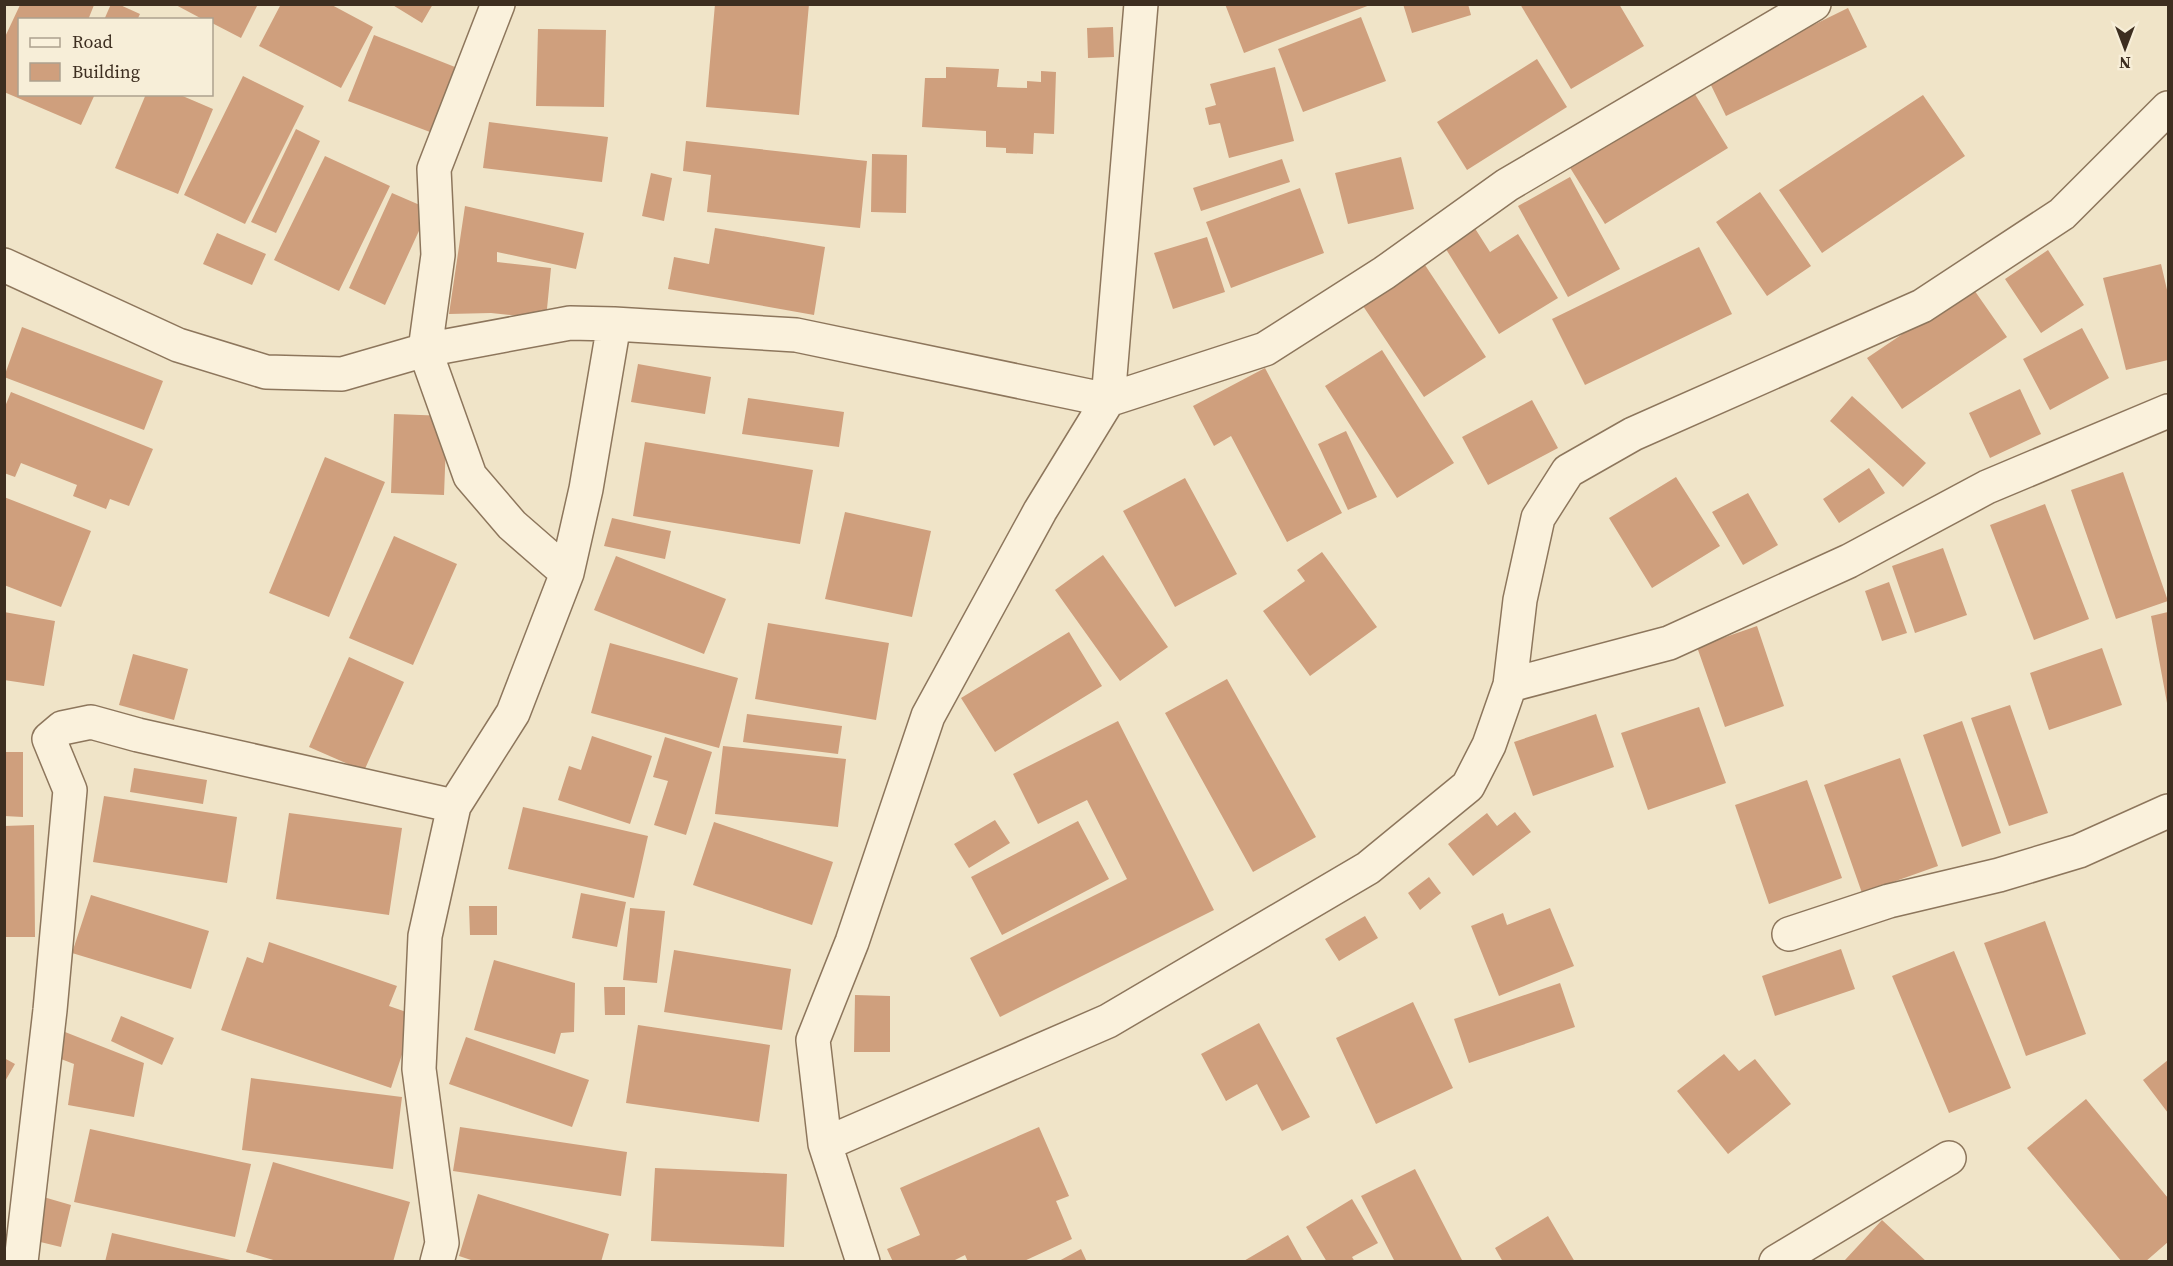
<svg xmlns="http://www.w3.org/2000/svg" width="2173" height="1266" font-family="'Source Serif 4',serif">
<rect width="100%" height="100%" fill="#f0e4c8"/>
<!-- building -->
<path fill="#cf9f7d" d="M111,4H118L140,14L137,20H104Z
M174,4H258L241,38L212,23V20H204Z
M281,4H330L373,27L341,88L259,46Z
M391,4H433L422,23Z
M715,4H809L799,115L706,107Z
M1225,4H1370V5L1244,53Z
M1403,4H1468L1471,15L1412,33Z
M1520,4H1619L1644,46L1571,89Z
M20,5H94L88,20H20V94H95L81,125L4,92V39Z
M1848,8L1867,47L1726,116L1707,77Z
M1361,17L1386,81L1303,112L1278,49Z
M1113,27L1114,57L1088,58L1087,28Z
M538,29L606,30L604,107L536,106Z
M374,35L455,67L430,132L348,101Z
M1537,59L1567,107L1467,170L1437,122Z
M946,67L999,69L997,87L1027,88V81L1041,82V71L1056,72L1054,134L1034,133L1033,154L1006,153V148L986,147V131L922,127L925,78H946Z
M1275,67L1294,141L1229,158L1220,123L1209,125L1205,108L1216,105L1210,84Z
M243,76L304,106L245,224L184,195Z
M1693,91L1728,148L1605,224L1569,166Z
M146,94H178L213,109L178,194L115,168Z
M1923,95L1965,156L1822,253L1779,190Z
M489,122L608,137L602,182L483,168Z
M296,129L320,141L276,233L251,222Z
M686,141L867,161L860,228L707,212L711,175L683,171Z
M872,154L907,155L906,213L871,212Z
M325,156L390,186L339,291L274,260Z
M1401,157L1414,209L1348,224L1335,173Z
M1282,159L1290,182L1201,211L1193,188Z
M651,173L672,178L664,221L642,216Z
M1570,177L1620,269L1568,297L1518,206Z
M1300,188L1324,253L1231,288L1206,222Z
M1760,192L1811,266L1767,296L1716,222Z
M392,193L429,209L385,305L349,288Z
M465,206L584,233L576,269L497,252V262L551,268L546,319L491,313L449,314Z
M1469,219L1490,252L1518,234L1558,298L1499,334L1439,238Z
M715,228L825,247L814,315L668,289L674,257L709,264Z
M217,233L266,254L252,285L203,264Z
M1207,237L1225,292L1173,309L1154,253Z
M1699,247L1732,314L1585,385L1552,319Z
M2048,250L2084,305L2041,333L2005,279Z
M1421,259L1486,357L1424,397L1359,300Z
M2161,264L2168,294V360L2126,370L2103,278Z
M1972,287L2007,337L1902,409L1867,358Z
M22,327L163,381L144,430L4,377Z
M2082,328L2109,378L2050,410L2023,359Z
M1382,350L1454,463L1397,498L1325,386Z
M638,364L711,377L705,414L631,402Z
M1265,368L1342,513L1287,542L1231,436L1214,446L1193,406Z
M2020,389L2041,434L1990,458L1969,413Z
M11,392L153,449L129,506L110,499L106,509L73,496L77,485L21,463L15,477L4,473V409Z
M1852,396L1926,463L1903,487L1830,421Z
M748,398L844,412L839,447L742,434Z
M1532,400L1558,448L1488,485L1462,437Z
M394,414L447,416L444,495L391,493Z
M1346,431L1377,497L1348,510L1318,444Z
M645,442L813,470L800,544L633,516Z
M325,457L385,482L329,617L269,593Z
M1869,468L1885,493L1839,523L1823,499Z
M2123,472L2168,601L2116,619L2071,490Z
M1676,477L1720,546L1652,588L1609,518Z
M1185,478L1237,574L1175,607L1123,511Z
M1748,493L1778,545L1743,565L1712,512Z
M4,497L91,531L61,607L4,585Z
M2045,504L2089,619L2034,640L1990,525Z
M845,512L931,531L912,617L825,599Z
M612,518L671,531L665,559L604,546Z
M394,536L457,564L413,665L349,638Z
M1943,548L1967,615L1915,633L1892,566Z
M1322,552L1377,627L1310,676L1263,611L1305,581L1297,570Z
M1103,555L1168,647L1120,681L1055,590Z
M616,556L726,599L704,654L594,610Z
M1889,582L1907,633L1882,641L1865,591Z
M4,612L55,621L44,686L4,680Z
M2168,612V702L2167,703L2151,616Z
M768,623L889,643L876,720L755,699Z
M1757,626L1784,706L1725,727L1697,647Z
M1069,632L1102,686L995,752L961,698Z
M610,643L738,678L719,748L591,713Z
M2102,648L2122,705L2049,730L2030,673Z
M133,654L188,669L174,720L119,705Z
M349,657L404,682L364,771L309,747Z
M1227,679L1316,837L1253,872L1165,713Z
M2010,705L2048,813L2009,826L1971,718Z
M1699,707L1726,783L1648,810L1621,733Z
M747,714L842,726L838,754L743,742Z
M1596,714L1614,767L1533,796L1514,742Z
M1118,721L1214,910L1000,1017L970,958L1127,879L1087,800L1038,824L1013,774Z
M1962,721L2001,833L1962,847L1923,735Z
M592,736L652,756L630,824L558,800L569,766L581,770Z
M665,737L712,752L686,835L654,825L668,781L653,777Z
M723,746L846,759L838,827L715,814Z
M4,752H23V817L4,816Z
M1900,758L1938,866L1862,893L1824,785Z
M134,768L207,780L203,804L130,792Z
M1807,780L1842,878L1769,904L1735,805Z
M104,796L237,817L227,883L93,862Z
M523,807L648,836L634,898L508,869Z
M1515,812L1531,832L1473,876L1448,844L1487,813L1497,826Z
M289,813L402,828L389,915L276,899Z
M995,820L1010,843L969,868L954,844Z
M1078,821L1109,879L1002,935L971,877Z
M714,822L833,862L812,925L693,885Z
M34,825L35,937H4V826Z
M1429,877L1441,893L1420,910L1408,893Z
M581,893L626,902L617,947L572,938Z
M91,895L209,931L191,989L72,953Z
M469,906H497V935H470Z
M630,908L665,911L657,983L623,980Z
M1550,908L1574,966L1499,996L1471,926L1503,913L1507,925Z
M1365,916L1378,938L1339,961L1325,939Z
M2045,921L2086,1034L2026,1056L1984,943Z
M269,942L397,986L389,1006L415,1015L391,1088L221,1030L247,957L263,963Z
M1841,949L1855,989L1775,1016L1762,976Z
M674,950L791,969L782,1030L664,1012Z
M1954,951L2011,1088L1949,1113L1892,976Z
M494,960L575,983L574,1032L561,1033L555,1054L474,1030Z
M1560,983L1575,1027L1469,1063L1454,1019Z
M604,987H625V1015H605Z
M855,995L890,996V1052H854Z
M1413,1002L1453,1088L1376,1124L1336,1038Z
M121,1016L174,1038L162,1065L111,1041Z
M1259,1023L1310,1117L1282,1131L1257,1084L1226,1101L1201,1054Z
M638,1025L770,1045L759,1122L626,1103Z
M65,1032L144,1063L134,1117L68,1105L74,1064L61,1059Z
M466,1037L589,1080L572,1127L449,1084Z
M1724,1054L1739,1071L1755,1059L1791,1104L1728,1154L1677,1091Z
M4,1058L15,1064L4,1083Z
M2168,1060V1113L2143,1080Z
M251,1078L402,1097L393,1169L242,1150Z
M2086,1099L2168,1198V1242L2145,1262H2122L2027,1148Z
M460,1127L627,1152L621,1196L453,1171Z
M1039,1127L1069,1196L1056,1201L1072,1239L1022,1262H968L965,1255L951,1262H893L887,1249L920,1235L900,1188Z
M90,1129L251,1164L235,1237L74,1202Z
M273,1162L410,1202L393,1262H280L246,1252Z
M655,1168L787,1174L784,1247L651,1241Z
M1415,1169L1463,1262H1395L1361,1196Z
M478,1194L609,1234L601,1262H477L459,1256Z
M40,1196L71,1205L61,1247L28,1239Z
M1352,1199L1378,1243L1352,1257L1355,1262H1327L1306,1227Z
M1548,1216L1575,1262H1503L1495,1248Z
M1882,1220L1927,1262H1847L1845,1260Z
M112,1233L235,1261V1262H105Z
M1288,1235L1303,1262H1242Z
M1081,1249L1087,1262H1057Z"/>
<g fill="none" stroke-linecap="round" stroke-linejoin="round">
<!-- minor casing -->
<g stroke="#8d765c" stroke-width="36">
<path id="minor" d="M498,4L434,169L438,255L425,350L470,476L512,525L567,573
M4,265L178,345L266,372L342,374L425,350L570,323L614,324L796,335L1108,400L1265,349L1384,273L1507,185L1814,4
M1510,685L1669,643L1849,561L1987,487L2168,411
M1789,934L1889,901L1999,875L2079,851L2168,811
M825,1144L1108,1021L1368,868L1468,786L1489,745L1510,685L1520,600L1538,518L1568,471L1633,434L1922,306L2062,214L2168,108
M21,1262L50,1010L70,790L49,739L62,728L91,722L138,735L454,806
M437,1262L442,1243L419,1069L425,936L454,806L513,713L567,573L586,489L614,324
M863,1262L825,1144L813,1040L852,942L928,716L1040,511L1108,400L1141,4
M1776,1262L1949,1158"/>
</g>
<!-- minor -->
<use href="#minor" stroke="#faf1dc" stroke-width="33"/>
</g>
<!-- border -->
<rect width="2173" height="1266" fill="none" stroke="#3d2e20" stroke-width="12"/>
<!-- legend -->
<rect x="18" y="18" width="195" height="78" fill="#f7eed8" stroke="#ada18e" stroke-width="1.5"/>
<rect x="30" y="38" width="30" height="9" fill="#faf1dc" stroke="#ada18e" stroke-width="1.5"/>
<text x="72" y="48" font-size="18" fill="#3d2e20">Road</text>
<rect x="30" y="63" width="30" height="18" fill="#cf9f7d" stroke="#ada18e" stroke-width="1.5"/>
<text x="72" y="78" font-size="18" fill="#3d2e20">Building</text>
<!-- north arrow -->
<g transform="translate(2125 48) rotate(180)" stroke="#f7eed8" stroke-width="4.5" paint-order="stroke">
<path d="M0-4.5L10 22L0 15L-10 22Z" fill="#3d2e20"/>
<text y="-9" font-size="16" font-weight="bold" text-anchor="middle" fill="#3d2e20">N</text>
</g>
</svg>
